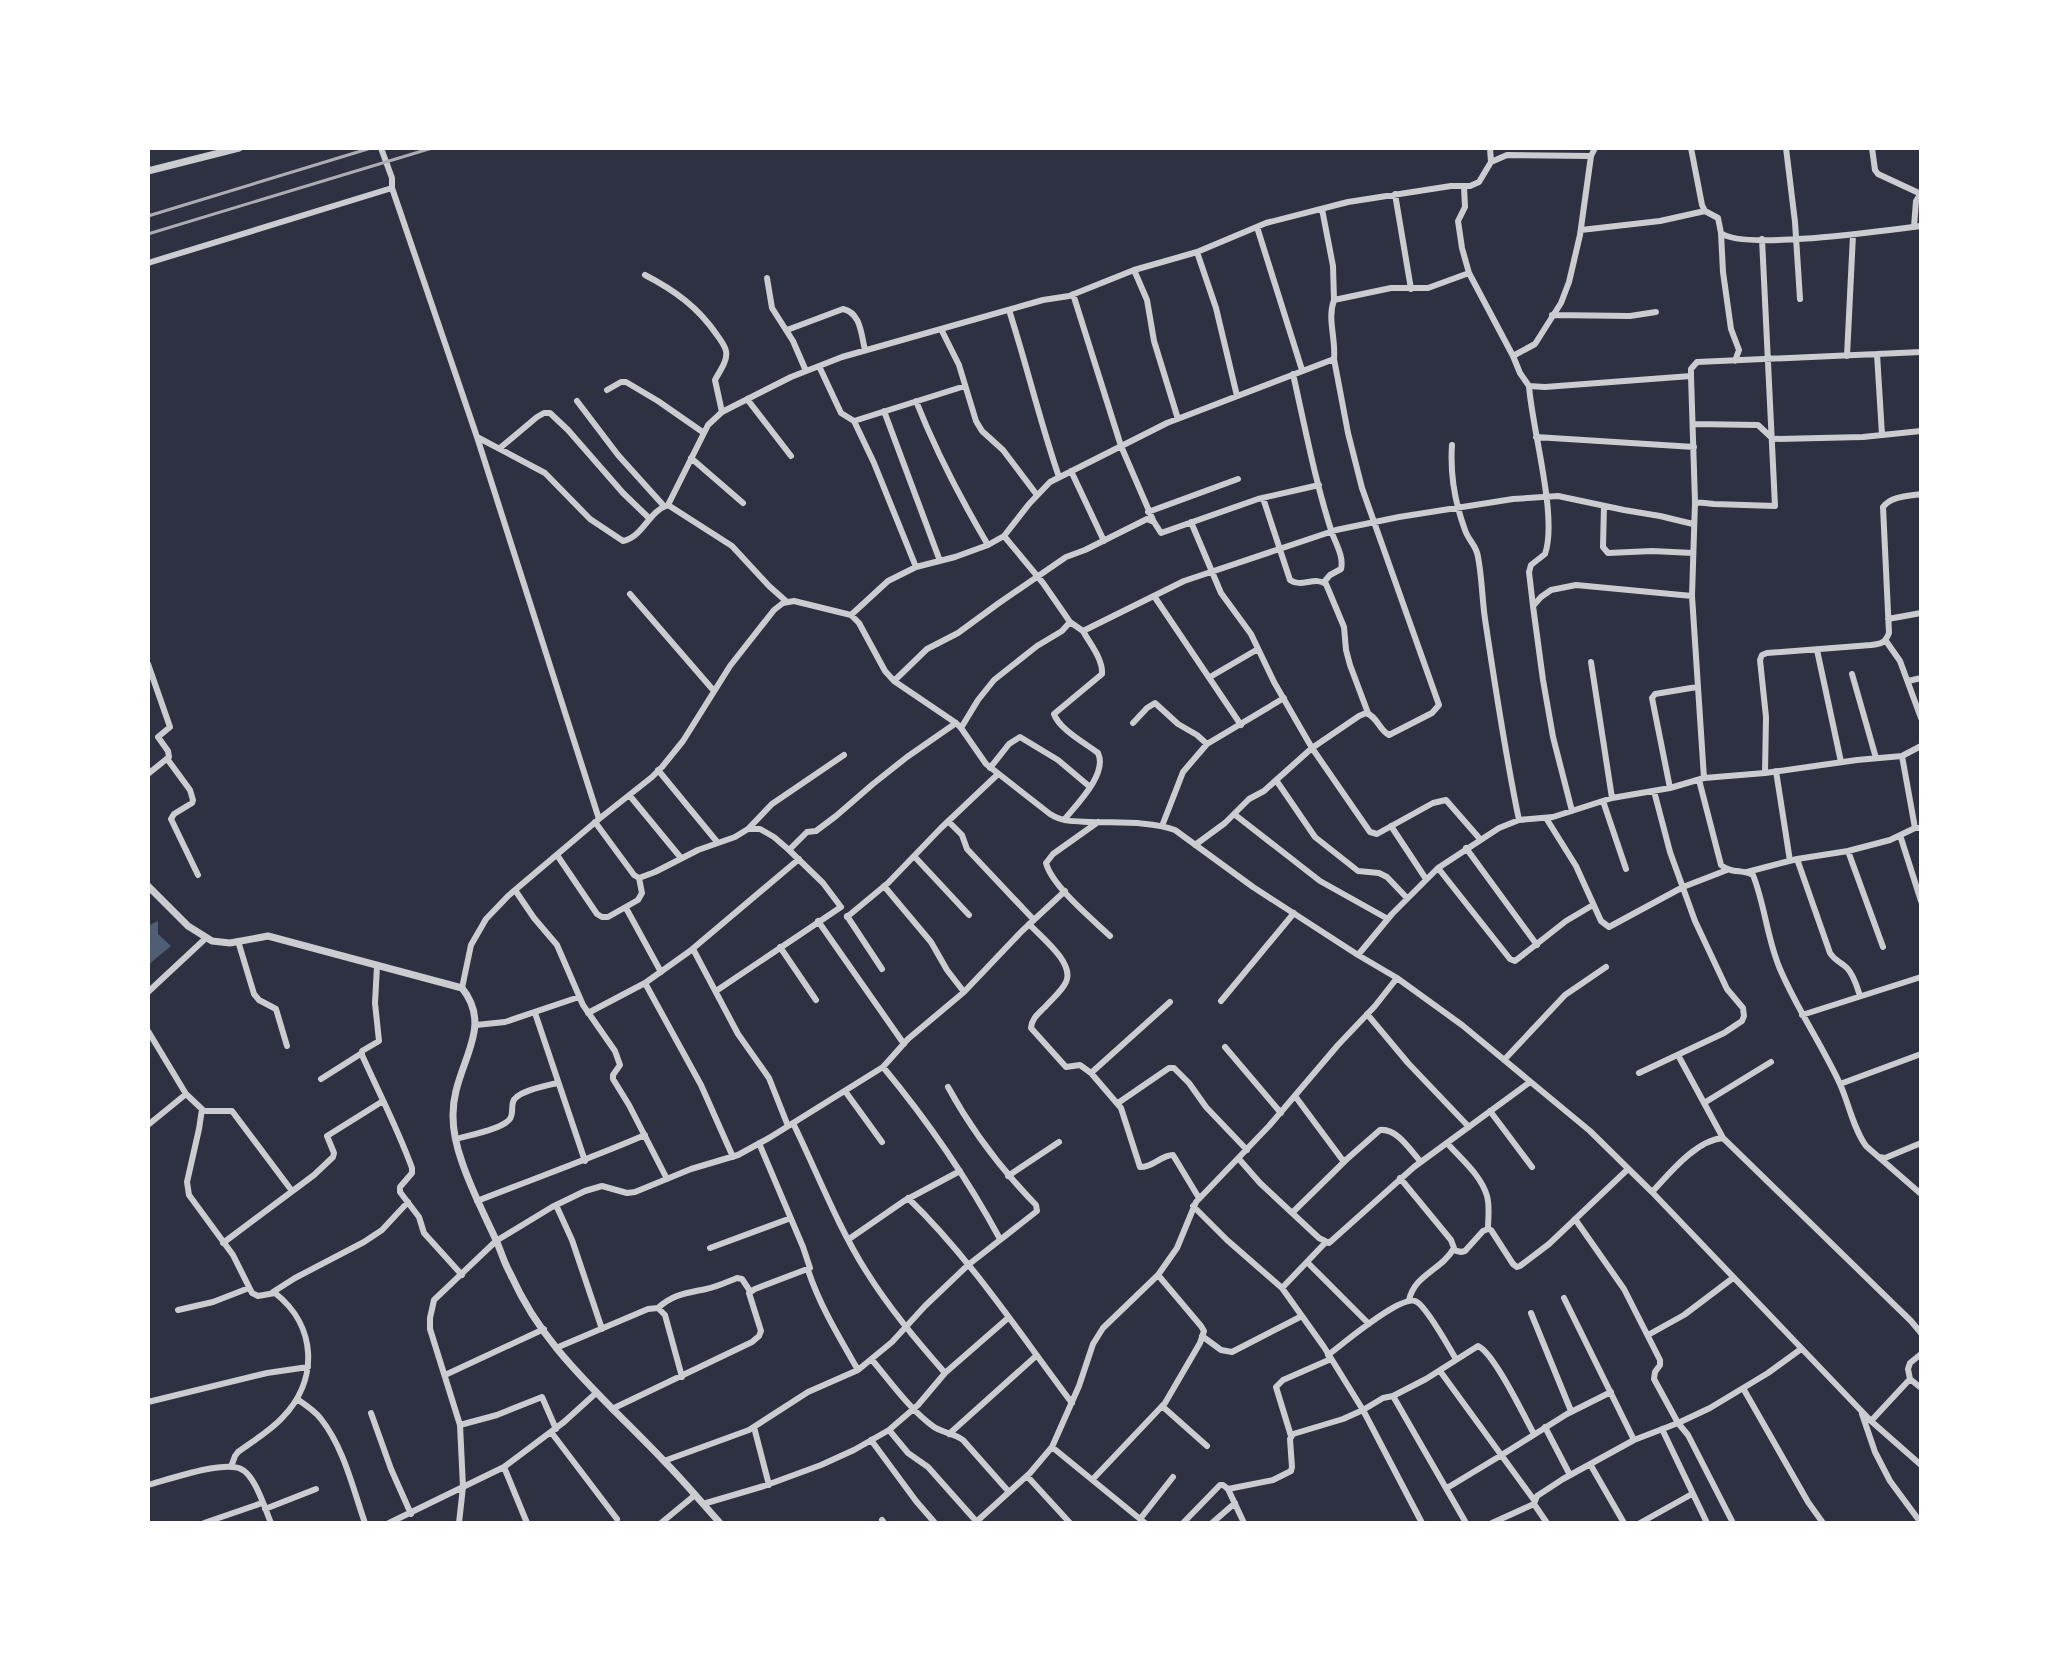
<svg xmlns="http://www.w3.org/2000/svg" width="2069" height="1671" font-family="'DM Sans',sans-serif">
<rect width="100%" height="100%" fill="#2d3142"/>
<!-- water -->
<path fill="#4f5d75" d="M158,921V934L171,946L148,965V924L150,925Z"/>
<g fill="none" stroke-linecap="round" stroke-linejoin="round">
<!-- minor -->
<path stroke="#caccd0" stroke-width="6" d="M381,148L392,178V188L477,437L599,819
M1490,148L1491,162
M1595,148L1591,156L1580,235L1569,282L1561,303L1535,344L1513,356L1520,373L1529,386L1545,387L1691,376V369L1697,362L1921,352
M1691,148L1702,205L1705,211L1718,218L1721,233C1743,251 1887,230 1921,226
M1786,148L1795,222L1800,299
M1872,148L1875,170L1878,174L1921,194
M1464,186L1465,207L1458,221L1462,248L1469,273L1513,356
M1395,194L1411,289
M1322,209L1333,266L1334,300
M1257,227L1302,370
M1914,227L1916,201L1921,193
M1581,230L1660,221L1705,211
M1721,233L1723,272L1731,329L1739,350L1735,361
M1197,252L1216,308L1237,396
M148,263L392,188
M1134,270L1147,300L1154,341L1178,419
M645,275C674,290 698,307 717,335C720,339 725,346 726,351C728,361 719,372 715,380L722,412
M767,278L772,308L793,341L806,371
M1073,294L1121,446L1153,520
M1009,310C1027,366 1040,422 1059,477
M1552,315L1630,316L1656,312
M941,329L959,365L976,421L982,431L1003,450L1037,495
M787,330L843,309C861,313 861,334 865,350
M1877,354L1882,435
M1847,356L1853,235
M819,366L841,413L854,421L965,386
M1293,374C1305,427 1315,481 1332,533C1336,544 1344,557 1341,569L1330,575L1324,582
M1529,386C1532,429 1558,517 1545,554L1531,565L1529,572L1533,606
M607,390L621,382H626L658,401L704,433
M747,399L791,456
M577,401L618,455L664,506
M916,401C937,454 959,496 988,545
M884,411L940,561
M854,421L874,463L916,567
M1694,424L1758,425L1773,439L1863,437L1921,431
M477,437L545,473L590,519L623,541C642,538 649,511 668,505L732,546L769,586L787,602
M1536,437L1694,447
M1452,445C1450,474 1455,503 1465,530C1468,540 1477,546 1478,557C1482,577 1482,598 1485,619C1495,686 1505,753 1519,820
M500,448L537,417L544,413H550L568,430L623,493L650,519
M691,458L743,503
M1071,471L1104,541
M1263,498L1290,580C1301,588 1315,576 1326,584L1344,627L1346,650L1350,665L1368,713
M1695,502L1714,504L1775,506L1762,239
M668,505L708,425L722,412L791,377L842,357L1043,300L1069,296L1134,270L1197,252L1266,223L1348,202L1451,186H1470L1479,182L1491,162L1507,155L1591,156
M1604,506L1603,547L1608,553L1652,551L1693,553
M1148,512L1238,479
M1191,522L1221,593L1251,634L1274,682L1312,748L1370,832L1377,834L1433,803L1446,800L1480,839
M1004,536L1029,504L1050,482L1167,423L1334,359C1336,338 1327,319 1334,300L1391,288H1428L1469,273
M630,594L714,691
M1154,596L1241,725
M851,615L888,581L916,567L955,557L988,545L1004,536L1043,583L1070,622L1083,631L1184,581L1336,530L1399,517L1513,499L1558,496L1624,510L1660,516L1693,524
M1888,619L1921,613
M1886,641L1900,661L1921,718
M1817,650L1841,762
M1591,662L1612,798
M148,664L170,727L158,737L168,751L169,757L148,774
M1852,674L1876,758
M1210,677L1258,649
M894,681L927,649L958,633L999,603L1066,557L1085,550L1147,519L1154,522L1161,533L1258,499L1319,485
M1908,681L1921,678
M1133,723L1147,708L1155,703L1178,724L1197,735L1207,744L1284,698
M961,728L978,700L994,680L1037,646L1062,631L1070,622
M1902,756L1915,828
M168,760L190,790L193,800L192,803L174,814L171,819L198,875
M990,768L1009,744L1020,737L1058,760L1090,787
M658,770L718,843
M1776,771L1790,861
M1765,773L1766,717L1760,660L1762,655L1767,653L1871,645C1881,644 1885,643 1889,633L1883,507C1891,496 1909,496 1921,494
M1704,778L1765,773L1857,760L1902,756L1921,746
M1276,780L1315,837L1358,871L1379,873L1387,877L1407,898
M1699,780L1721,865C1732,874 1742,869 1753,875C1765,905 1767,939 1780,969C1797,1009 1822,1045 1840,1084C1849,1104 1853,1128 1866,1146L1921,1194
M1670,788L1652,698L1655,694L1697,687
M630,796L681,858
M1603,801L1626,869
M1572,811L1553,737L1543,680L1533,606L1541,597L1551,590L1576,585L1692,596
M1234,814L1320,881L1388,919
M1546,818L1576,866L1601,921L1609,927L1683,887L1727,870
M1064,820C1076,805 1108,774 1098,753C1085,743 1059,729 1054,714L1102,674C1103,659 1090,644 1083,631
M948,821L962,835L967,849L1034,920
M595,822L634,875L639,878L655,872L698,850L735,837L748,829H760L774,837L789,850L807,832L816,831L836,816L873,784L907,757L956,723
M1098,822L1053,854L1046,863C1052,886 1092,919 1110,936
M1162,826L1183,772L1207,744
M1391,826L1426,879
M748,829L772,804L844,755
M1900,835L1921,901
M1195,845L1225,823L1249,799L1264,791L1312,748L1359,716L1366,713C1377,716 1379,730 1389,735L1432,713L1439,705L1362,488L1348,433L1334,359
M1466,848L1537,945
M1848,851L1883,947
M557,855L597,914L602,917H608L638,900L642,893L639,878
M914,856L969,915
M1797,859L1830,953C1835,961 1841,962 1847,968C1854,975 1857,987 1860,996
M1438,868L1510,959L1515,961L1566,921L1593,905
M1747,872L1797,859L1848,851L1890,840L1915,828H1921
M884,886L931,942L947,970L964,992
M515,890L534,918L557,945L583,1005L615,1051L620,1065L613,1075V1079L629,1105L667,1179
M626,908L661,972
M847,916L882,969
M847,917L888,883L941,828L997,775
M818,921L904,1044
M1029,924C1041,937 1075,963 1066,982C1062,991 1052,999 1045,1007C1038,1014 1032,1018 1031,1028L1066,1067L1080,1065L1091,1073
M238,941L254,994L259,1000L276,1009L287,1046
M780,947L816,1000
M693,949L738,1034L769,1078L788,1126
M1358,955L1392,914L1438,868L1499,828L1519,820L1553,817L1612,798L1670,788L1704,778L1692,596L1695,502L1691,376
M377,966L375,1003L379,1041L362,1051V1055C379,1093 398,1129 412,1168V1173L400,1187V1192L419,1217L424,1233L462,1275
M645,983L701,1085L733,1157
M462,988L471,945L486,919L508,896L599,819L652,777L662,767L683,741L730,666L774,610L783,603L794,601L851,615L859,623L885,671L894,681L956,723L961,728L986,764L1050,814C1064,823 1078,821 1093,822C1119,823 1150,821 1175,830L1253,887L1358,955L1397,978L1462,1025L1590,1131L1652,1192L1871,1421L1921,1465
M716,991L841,907L823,883L789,850
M148,992L206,938
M1221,1001L1294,913
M1170,1002L1091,1073L1121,1108L1140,1167C1152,1168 1161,1155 1173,1155L1199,1198
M535,1013L585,1161
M588,1013L645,983L690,951L799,859
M1367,1014L1408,1063L1469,1127
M1802,1015L1921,977
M476,1025L505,1022L579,997
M148,1031L186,1094L204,1111H232L292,1191
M1225,1047L1281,1113
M1678,1055L1723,1138
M1504,1060L1565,995L1606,967
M883,1067C927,1120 967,1178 1000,1239
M1639,1073L1724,1033L1742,1021L1744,1016L1743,1008L1727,989L1695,921L1670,852L1654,791
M321,1079L362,1053
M1840,1084L1921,1054
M845,1091L882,1142
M1295,1096L1344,1162
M1118,1103L1169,1068H1174L1189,1083L1206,1107L1247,1150
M1704,1103L1771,1062
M202,1109L199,1129L187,1182L189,1195L233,1255L252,1293L258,1296L275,1293C317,1326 319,1380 282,1418C270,1431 253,1441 238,1452L235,1456L231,1467
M1490,1111L1532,1167
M793,1123C817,1172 837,1225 866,1271C889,1308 917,1341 945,1373
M148,1125L186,1094
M456,1139C469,1135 499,1130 509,1120C514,1115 511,1108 513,1102C516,1091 546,1086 557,1083
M1447,1143C1461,1159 1481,1175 1487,1196C1490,1206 1488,1218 1488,1229
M1879,1157L1885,1158L1921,1143
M1239,1159L1260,1183L1319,1238L1329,1243L1414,1167L1530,1082
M1008,1176L1059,1142
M1400,1178L1451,1240L1454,1248C1442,1270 1415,1274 1409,1300
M1652,1192C1669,1174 1696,1140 1723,1138L1911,1321L1921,1333
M908,1198C971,1259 1020,1334 1072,1403
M477,1201C533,1179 589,1159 645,1135
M556,1205L572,1240L602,1329
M1193,1206L1227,1240L1282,1288L1324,1347L1363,1410L1422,1523
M1292,1213L1347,1159L1380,1130C1397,1128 1410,1150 1421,1162
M1575,1219L1624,1289L1660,1360V1365L1655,1372L1654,1379L1678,1423L1688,1435L1733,1523
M849,1239L904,1201L960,1171
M223,1243L314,1175L333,1157L334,1153L327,1136L383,1101
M710,1248L791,1218
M1453,1250L1461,1252L1465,1251L1483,1231L1488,1229L1491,1230L1513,1264L1517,1267L1520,1266L1549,1244L1628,1169
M1307,1262L1369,1324
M808,1270C820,1306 839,1337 858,1370
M1282,1288L1325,1243
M273,1292L295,1278L364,1242L382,1230L408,1202
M1564,1298L1634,1440
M658,1308C673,1294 687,1293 706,1289C717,1287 727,1282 737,1278L742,1279L750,1291
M178,1310L213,1302L249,1288
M1531,1313L1571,1411
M1648,1335L1684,1315L1733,1278
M1202,1336L1221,1350L1232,1352L1302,1316
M556,1348L648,1309L658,1308L665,1315L682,1377
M1328,1355C1342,1345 1403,1292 1417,1302C1428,1309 1448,1346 1456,1359
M872,1360C890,1381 911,1411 934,1427C943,1433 954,1433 963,1440L1009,1492
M1440,1371L1534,1500
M445,1375L544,1329
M1910,1379L1921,1388
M1743,1388L1808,1502L1823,1523
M1393,1396L1466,1523
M297,1399C306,1405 315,1411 321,1419C344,1448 353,1489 365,1523
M148,1402L267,1373L308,1367
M1162,1406L1207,1446
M612,1409L752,1342L759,1336L761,1331L749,1293L755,1289L810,1268L803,1247L759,1143
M371,1413L391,1469L411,1514
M1862,1414L1875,1452L1890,1481L1921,1523
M1871,1421L1910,1379L1908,1369L1910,1363L1921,1354
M460,1425L497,1415L542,1397L556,1429
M754,1427L769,1485
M1545,1427L1570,1475
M1662,1429L1707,1523
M889,1430L908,1453L928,1467L976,1521
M551,1432L617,1519
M949,1434L1036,1356
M1291,1436L1276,1387L1283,1380L1331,1359
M871,1440L916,1501L935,1523
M1052,1447L1145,1523
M664,1461L749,1430L808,1392L858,1370L892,1342L925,1306L968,1265L1037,1211L1036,1205C1001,1169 972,1131 948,1087
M1590,1464L1624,1523
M504,1467L527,1523
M1027,1476L1070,1523
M1093,1479L1165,1403L1200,1343L1204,1331L1201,1326L1158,1275
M148,1485C167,1480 224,1460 241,1469C255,1475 265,1509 271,1523
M1447,1488L1500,1456L1567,1414L1611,1392
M1228,1489L1273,1480L1291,1471L1292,1467L1290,1439L1293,1434L1343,1419L1363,1410L1383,1398L1393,1396L1426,1379L1478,1346C1494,1353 1524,1416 1534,1434
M703,1504L764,1486L821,1465L854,1450L889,1430L918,1405L945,1373L1008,1318
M265,1509L316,1489
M1140,1519L1173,1477
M882,1520L884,1523
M204,1523L262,1503
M389,1523L504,1467L564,1422L596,1393
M459,1523L463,1487L460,1425L430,1329V1318L434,1300L496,1241L552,1207L585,1191L602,1186L627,1193L635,1192L691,1169L738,1155L769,1138L883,1067L908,1039L964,992L1022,931L1065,891
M661,1523L695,1495
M975,1523L1030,1473L1052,1447L1079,1386L1093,1344L1103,1328L1158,1275L1177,1248L1196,1202L1269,1126L1338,1045L1375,1006L1397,978
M1183,1523L1220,1485H1223L1228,1489L1244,1523
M1212,1523L1235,1503
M1492,1523L1534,1504
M1547,1523L1534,1504L1537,1496L1563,1479L1634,1440L1678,1423L1710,1408L1768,1373L1801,1349
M1640,1523L1692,1494"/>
<!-- tertiary -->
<path stroke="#caccd0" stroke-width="7" d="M148,171L239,148
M148,886L188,926L212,941L230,943L268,936L462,988C490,1023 465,1053 456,1091C450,1114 454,1140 462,1162C471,1189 484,1214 496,1240C501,1251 504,1263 510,1273C522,1300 539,1327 558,1350C590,1389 628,1423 663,1460C683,1480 701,1502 720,1523"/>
<!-- rail -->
<path stroke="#abadb3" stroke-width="3" d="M148,216L371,148
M148,234L432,148"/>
</g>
<!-- border -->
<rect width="2069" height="1671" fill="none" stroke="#ffffff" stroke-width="300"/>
</svg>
